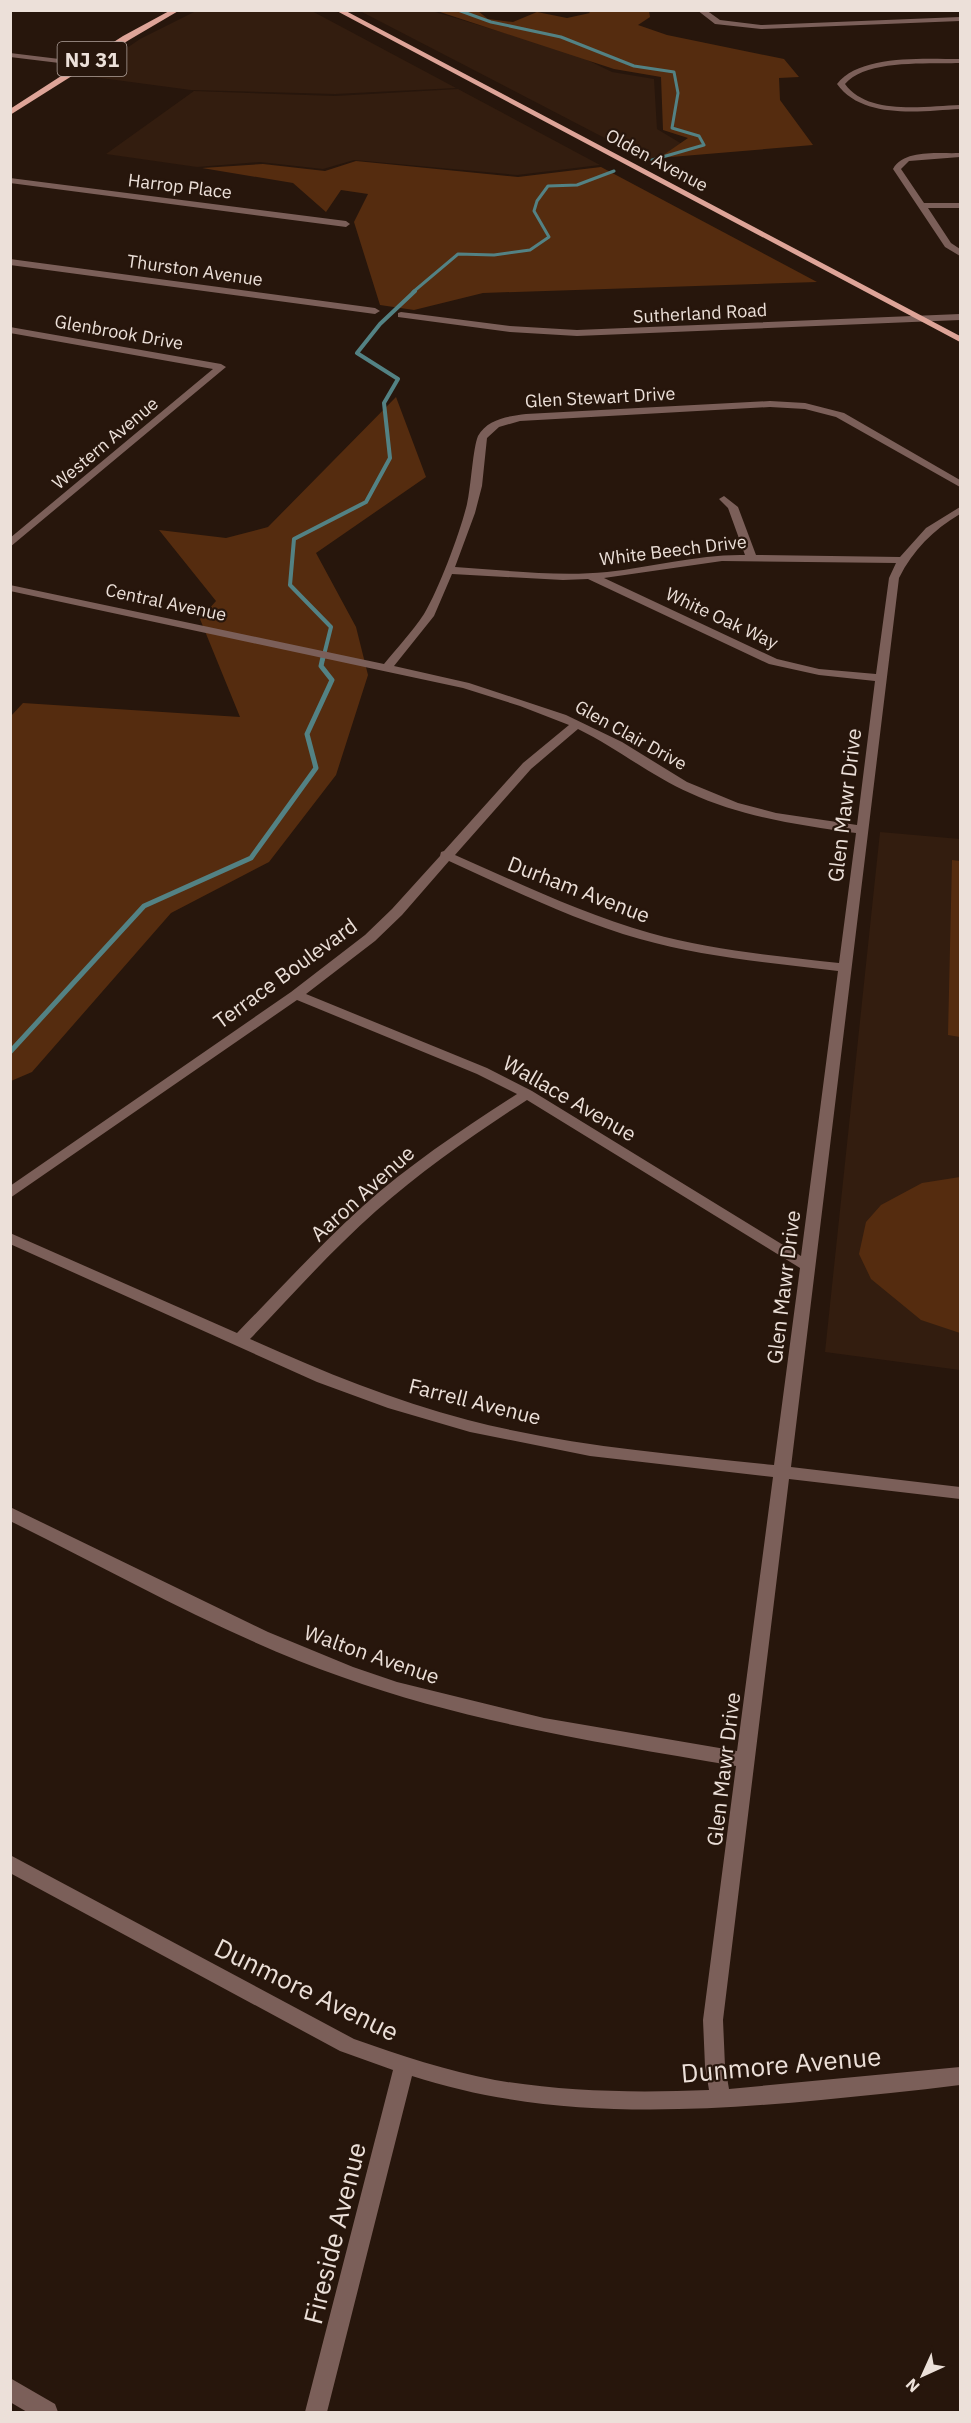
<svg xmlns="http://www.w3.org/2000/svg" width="971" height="2423" font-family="'IBM Plex Sans',sans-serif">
<rect width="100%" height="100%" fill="#27160c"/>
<!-- built -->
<path fill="#331d0f" d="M310,10L456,88L335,94L191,90L86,76L140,39L196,11Z
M360,11H432L575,54L612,72L654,79L657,129L687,147L647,160Z
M458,89L600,165L517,175L354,160L323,169L260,162L197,167L106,154L194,91L335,96Z
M880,832L960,839V1370L825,1352Z"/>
<!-- green -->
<path fill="#552c0f" d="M437,11H478L488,19L513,22L537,12L567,18L590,13L588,11H649L650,17L638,25L667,35L784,59L799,77L779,78L780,100L813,145L659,158L688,138L663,130L661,77L614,69Z
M356,161L518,177L601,167L817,282L483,293L414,310L380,305L354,222L368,194L341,190L326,212L293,183L202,168L263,164L325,171Z
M396,397L426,477L316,553L356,627L368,675L336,775L269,862L171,913L32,1072L11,1081V716L23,703L240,717L200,619L216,601L159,530L226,538L268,527Z
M952,860L960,861V1037L948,1035Z
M960,1177V1333L921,1320L871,1279L859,1254L866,1222L881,1205L922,1183Z"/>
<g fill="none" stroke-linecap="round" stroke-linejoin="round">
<!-- stream-far2 -->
<path stroke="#538284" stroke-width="3" d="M458,10L491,22L561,37L634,66L674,72L678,93L672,128L699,136L704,145L652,160
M413,292L458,254L494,255L530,250L549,237L534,211L537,201L548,186L577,185L614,171"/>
<!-- stream-far1 -->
<path stroke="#538284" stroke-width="4" d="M323,659L331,627L290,585L294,539L366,502L390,458L384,403L398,379L357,353L380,324L415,291"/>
<!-- stream -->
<path stroke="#538284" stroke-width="5" d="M10,1052L144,906L251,858L316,768L307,734L332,680L321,666L323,657"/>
<!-- minor -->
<path fill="#7b5f59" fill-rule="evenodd" d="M697,10H706L720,20L761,25L960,17V21L761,29L715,24Z
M10,53L84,62L88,64L84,66L10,57Z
M960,59V63C930,64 865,59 845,84C868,116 925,106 960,105V109C921,111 863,120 837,84C860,54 925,59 960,59Z
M960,153V157L909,161L901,169L924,203H960V208H928L951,243L960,249V256L945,247L893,169C904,149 939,154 960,153Z
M10,178L346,221L350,224L346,227L10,183Z
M10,259L375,308L380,311L375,314L10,265Z
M401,312L510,326L577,330L960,314V320L577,336L510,332L398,317V313Z
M10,327L221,364L226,367L10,547V538L213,369L10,333Z
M770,401L805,403L844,413L960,480V487L836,417L805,409L770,407L520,421L499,427L487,438L482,486L475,513L455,567C505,570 557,577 607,572C653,567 699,554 745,555L728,508L719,499L724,496L738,507L756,555L900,557L926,528L960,507V514C933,530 913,550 899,578L791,1467L960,1487V1499L789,1479L723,2020L725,2066L729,2089L960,2067V2085C914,2091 867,2095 821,2100C683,2113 545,2119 412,2076L327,2412H305L393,2070L340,2051L10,1873V1855L354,2039C400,2055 447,2071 495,2080C565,2092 637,2093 709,2090L705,2066L703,2020L736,1766C603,1743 470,1723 342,1677C227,1637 120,1575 10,1521V1507L268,1632L353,1667L397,1682L544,1718L737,1751L773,1477L590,1456L470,1432L388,1408L317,1382L10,1244V1233L237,1333C278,1291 318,1247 362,1207C410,1164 463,1129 517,1094L477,1074L297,1000L10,1198V1186L291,992L365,935L392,909L440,856L441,852L444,851L523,763L569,725L520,706L463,688L10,591V585L384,664C397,648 412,632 424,614C439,589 460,533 467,504C471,487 473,447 478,436C487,419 509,416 526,414ZM722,561L896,563L889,578L876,674L819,669L777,659L604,578ZM452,574L563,580L588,579L769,664L819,675L875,681L857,825L776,813L738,803L687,782L622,742L566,715L469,683L394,666L434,616ZM578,729C617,748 651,776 690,793C742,817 799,825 856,833L839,963C776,956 711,950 650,933C582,914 519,883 455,855L531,769ZM449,861C511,889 573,920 640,939C704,957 771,963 838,971L801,1256L532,1091L487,1068L306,994L375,941L402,915ZM527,1100L800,1268L774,1465C672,1454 568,1446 468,1420C392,1400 321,1371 250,1339C291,1296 331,1251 376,1211C423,1170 474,1134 527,1100Z
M10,2378L55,2404L58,2412H27L10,2402Z"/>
<!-- major -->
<path fill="#dea498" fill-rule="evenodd" d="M171,10H180L129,40L10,115V109L123,36Z
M335,10H344L960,336V342Z"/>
</g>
<g text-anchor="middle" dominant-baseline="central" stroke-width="4.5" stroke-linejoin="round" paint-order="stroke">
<!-- far-street labels -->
<g font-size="18" fill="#ece0d9" stroke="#27160c">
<text transform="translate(657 160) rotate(28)">Olden Avenue</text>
<text transform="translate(180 186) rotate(7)">Harrop Place</text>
<text transform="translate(195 270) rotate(8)">Thurston Avenue</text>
<text transform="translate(700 313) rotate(-3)">Sutherland Road</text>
<text transform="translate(119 332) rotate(10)">Glenbrook Drive</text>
<text transform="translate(600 397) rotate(-3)">Glen Stewart Drive</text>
<text transform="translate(105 443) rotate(-40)">Western Avenue</text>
<text transform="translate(673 550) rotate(-7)">White Beech Drive</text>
<text transform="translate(166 602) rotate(12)">Central Avenue</text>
<text transform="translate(722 618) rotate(25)">White Oak Way</text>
<text transform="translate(631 735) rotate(29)">Glen Clair Drive</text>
</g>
<!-- shield labels -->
<rect fill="#27160c" stroke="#b1a39c" stroke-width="1.5" x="57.5" y="42" width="69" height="34" rx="4.5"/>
<g font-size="20" font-weight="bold" fill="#ece0d9">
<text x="92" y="59">NJ 31</text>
</g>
<!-- street labels -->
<g font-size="21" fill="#ece0d9" stroke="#27160c">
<text transform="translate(844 805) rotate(-83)">Glen Mawr Drive</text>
<text transform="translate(579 889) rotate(21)">Durham Avenue</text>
<text transform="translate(285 973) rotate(-36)">Terrace Boulevard</text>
<text transform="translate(570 1098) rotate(30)">Wallace Avenue</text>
<text transform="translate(362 1193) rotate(-42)">Aaron Avenue</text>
<text transform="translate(783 1287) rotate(-83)">Glen Mawr Drive</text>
<text transform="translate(475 1401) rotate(14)">Farrell Avenue</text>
<text transform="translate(372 1654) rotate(19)">Walton Avenue</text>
<text transform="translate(723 1769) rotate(-83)">Glen Mawr Drive</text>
</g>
<!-- near-street labels -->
<g font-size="26" fill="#ece0d9" stroke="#27160c">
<text transform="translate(307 1989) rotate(26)">Dunmore Avenue</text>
<text transform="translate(781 2064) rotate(-5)">Dunmore Avenue</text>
<text transform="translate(334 2233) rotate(-76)">Fireside Avenue</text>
</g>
</g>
<!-- border -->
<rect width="971" height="2423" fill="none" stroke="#ece0d9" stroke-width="24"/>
<!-- north arrow -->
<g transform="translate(923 2375) rotate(225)" stroke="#27160c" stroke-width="4.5" paint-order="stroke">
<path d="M0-4.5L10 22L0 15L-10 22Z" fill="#ece0d9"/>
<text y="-9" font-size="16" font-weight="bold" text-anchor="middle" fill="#ece0d9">N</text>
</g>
</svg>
